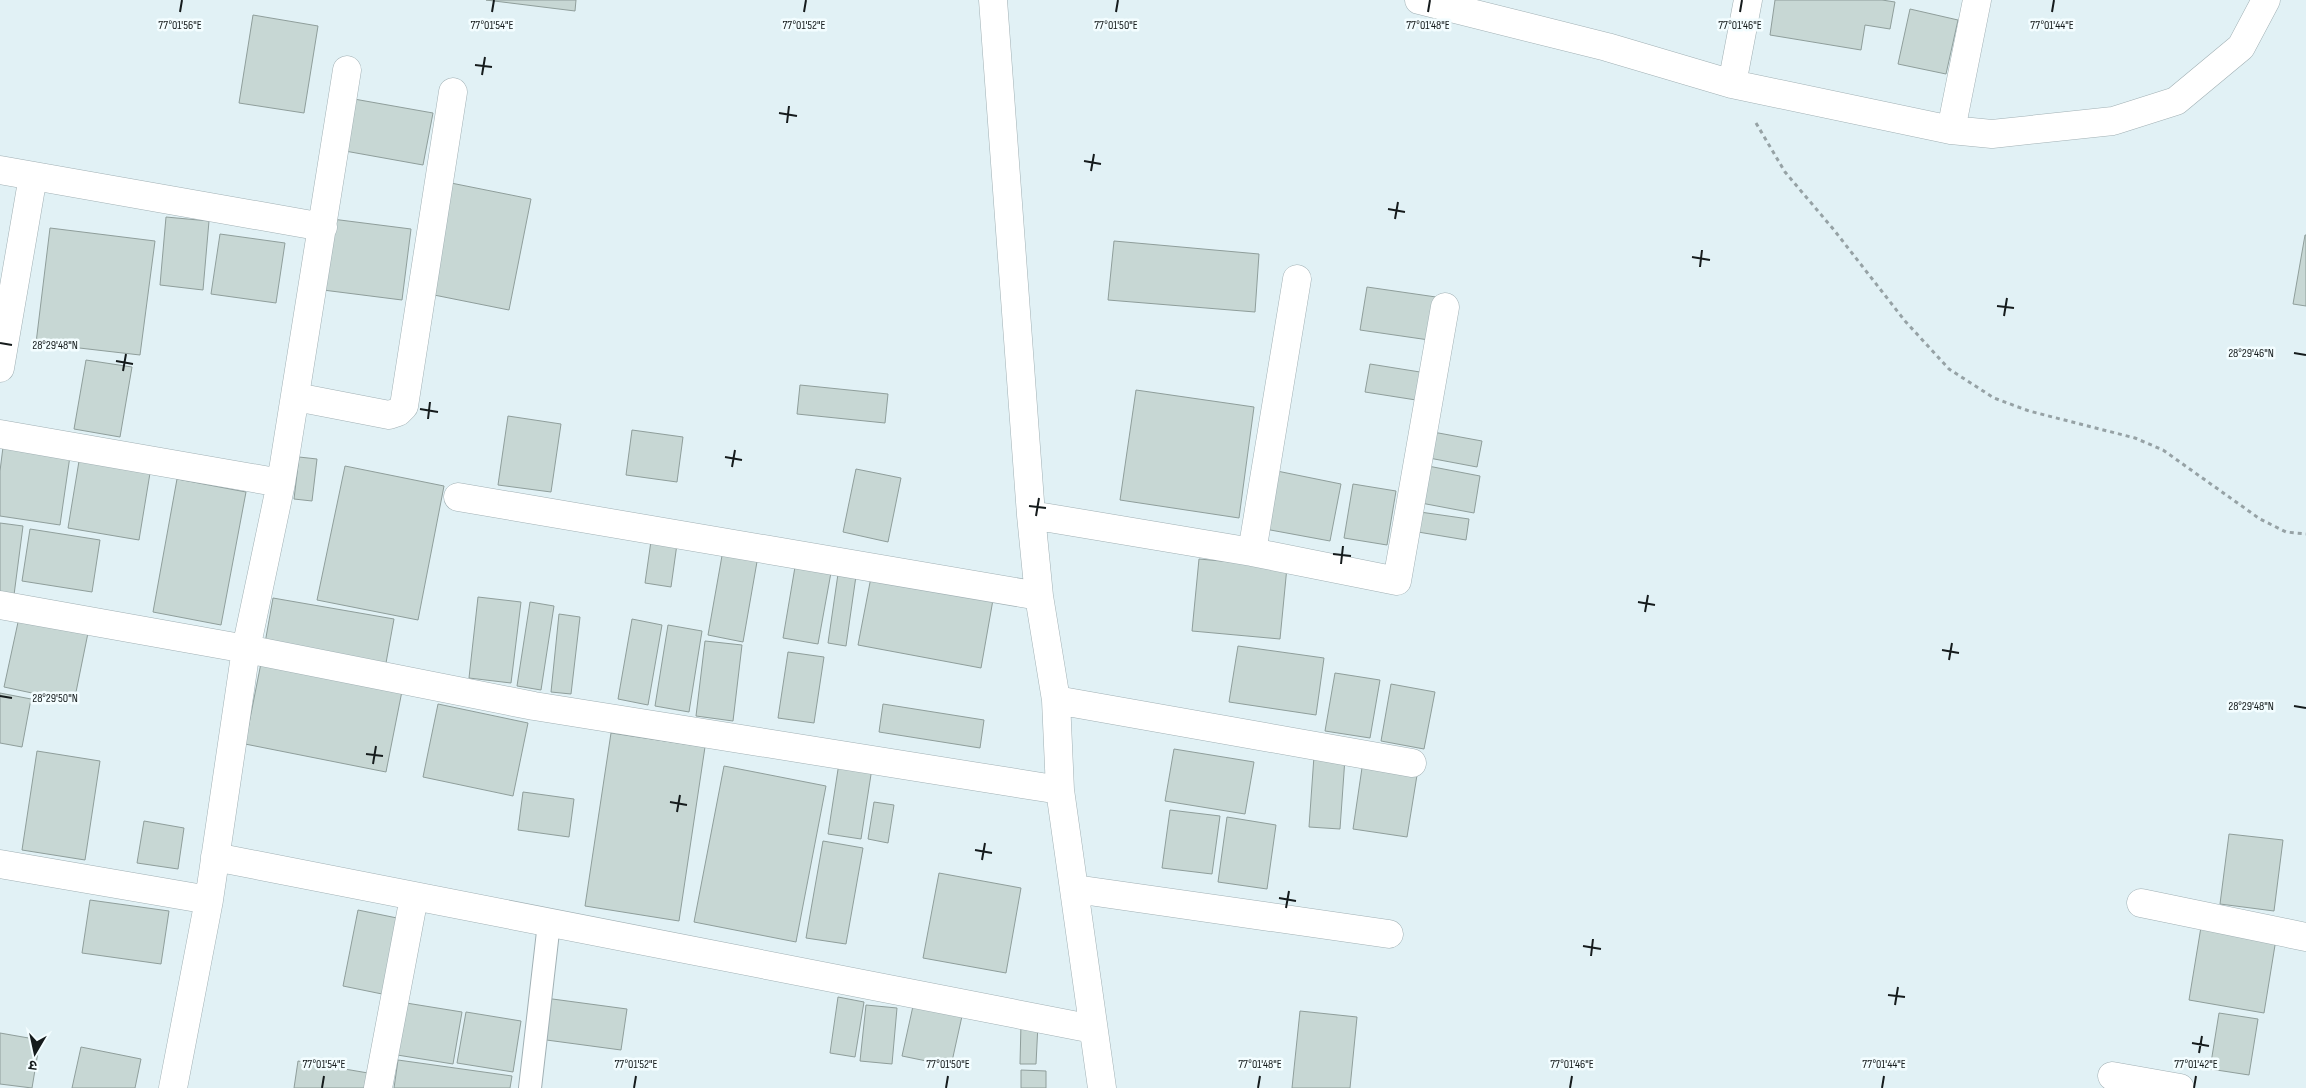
<svg xmlns="http://www.w3.org/2000/svg" width="2306" height="1088" font-family="'Sofia Sans Condensed','Noto Sans Devanagari',sans-serif">
<rect width="100%" height="100%" fill="#e1f1f5"/>
<!-- building -->
<path fill="#c7d7d4" stroke="#8f9e9b" d="M486,0H576L575,11Z
M1775,0H1882L1895,2L1890,29L1865,25L1861,50L1770,35Z
M1910,9L1958,20L1946,74L1898,64Z
M253,15L318,26L304,113L239,103Z
M354,99L433,113L423,165L345,151Z
M451,183L531,199L509,310L429,294Z
M166,217L209,221L203,290L160,285Z
M332,219L411,229L402,300L323,290Z
M50,228L155,241L140,355L36,343Z
M220,234L285,243L276,303L211,294Z
M2305,235H2306V306L2293,304Z
M1114,241L1259,254L1255,312L1108,300Z
M1367,287L1436,297L1429,340L1360,330Z
M86,360L132,367L120,437L74,429Z
M1370,364L1420,372L1416,400L1365,392Z
M800,385L888,394L885,423L797,414Z
M1136,390L1254,407L1239,518L1120,500Z
M508,416L561,424L551,492L498,485Z
M632,430L683,437L677,482L626,475Z
M1433,432L1482,441L1477,467L1429,458Z
M3,447L70,456L60,525L0,516V471Z
M80,455L151,467L139,540L68,528Z
M299,457L317,459L312,501L294,499Z
M345,466L444,486L418,620L317,600Z
M1428,466L1480,476L1474,513L1421,503Z
M856,469L901,478L888,542L843,532Z
M1277,471L1341,484L1330,541L1265,529Z
M177,479L246,492L221,625L153,612Z
M1353,484L1396,491L1387,545L1344,538Z
M1420,512L1469,519L1466,540L1418,532Z
M0,523L23,526L14,595L0,594Z
M30,529L100,540L92,592L22,581Z
M651,541L677,544L671,587L645,583Z
M723,550L758,556L743,642L708,635Z
M1199,559L1287,567L1280,639L1192,631Z
M796,561L832,567L818,644L783,638Z
M839,567L857,569L846,646L828,643Z
M872,572L994,594L981,668L858,645Z
M478,597L521,602L511,683L469,678Z
M273,598L394,619L386,663L265,643Z
M530,602L554,606L541,690L517,686Z
M20,613L89,628L74,702L4,687Z
M559,614L580,617L571,694L551,692Z
M632,619L662,625L648,705L618,699Z
M668,625L702,631L689,712L655,706Z
M705,641L742,645L733,721L696,716Z
M1238,646L1324,658L1316,715L1229,702Z
M788,652L824,657L814,723L778,718Z
M262,658L403,686L386,772L245,744Z
M1335,673L1380,680L1370,738L1325,731Z
M1391,684L1435,692L1424,749L1381,741Z
M0,693L31,699L22,747L0,743Z
M438,704L528,723L513,796L423,777Z
M883,704L984,720L980,748L879,732Z
M611,733L705,747L679,921L585,906Z
M1174,749L1254,762L1245,814L1165,801Z
M37,751L100,761L85,860L22,850Z
M1314,756L1345,758L1340,829L1309,827Z
M1363,761L1418,769L1407,837L1353,829Z
M839,763L872,768L861,839L828,834Z
M724,766L826,786L796,942L694,922Z
M523,792L574,799L569,837L518,830Z
M874,802L894,805L888,843L868,839Z
M1170,810L1220,816L1212,874L1162,868Z
M1227,817L1276,825L1267,889L1218,882Z
M144,821L184,828L178,869L137,863Z
M2229,834L2283,840L2274,911L2220,904Z
M823,841L863,848L846,944L806,938Z
M939,873L1021,888L1006,973L923,958Z
M90,900L169,911L161,964L82,953Z
M358,910L397,918L382,994L343,986Z
M2201,927L2276,939L2264,1013L2189,1000Z
M838,997L864,1002L855,1057L830,1053Z
M915,997L964,1007L951,1066L902,1056Z
M545,998L627,1009L621,1050L539,1039Z
M400,1002L462,1012L453,1064L391,1054Z
M866,1005L897,1008L892,1064L860,1061Z
M1300,1011L1357,1017L1350,1088H1292Z
M466,1012L521,1021L513,1072L457,1063Z
M2219,1013L2258,1019L2249,1075L2210,1069Z
M1021,1023L1038,1024L1036,1064H1020Z
M0,1033L40,1040L32,1088L0,1084Z
M81,1047L141,1059L135,1088H72Z
M398,1060L512,1076L510,1088H394Z
M298,1061L368,1073L365,1088H294Z
M1021,1070L1046,1071V1088H1021Z"/>
<g fill="none" stroke-linecap="round" stroke-linejoin="round">
<!-- lane casing -->
<g stroke="#a1b0b4" stroke-width="24">
<path id="lane" d="M530,1088L549,923"/>
</g>
<!-- street casing -->
<g stroke="#a1b0b4" stroke-width="29">
<path id="street" d="M993,0L1031,515L1039,596L1056,700L1060,790L1102,1088
M1419,0L1607,47L1732,84L1951,130L1992,134L2113,121L2176,101L2241,47L2266,0
M1732,84L1748,0
M1951,130L1977,0
M0,170L323,227
M0,368L33,176
M296,397L389,415L398,412L404,406L453,92
M0,434L281,483
M458,497L1039,596
M1031,515L1252,552L1397,581L1445,307
M1252,552L1297,279
M0,605L246,649L534,706L1060,790
M1056,700L1412,763
M215,857L1093,1029
M0,864L209,900
M1075,889L1389,934
M2141,903L2306,937
M2112,1076L2180,1088
M173,1088L209,900L246,649L281,483L347,70
M378,1088L414,897"/>
</g>
<!-- path -->
<path stroke="#96a2a5" stroke-width="3" stroke-dasharray="4 4" stroke-linecap="butt" d="M1756,123L1785,172L1834,230L1905,321L1949,369L1994,398L2029,411L2135,438L2163,450L2260,519L2286,532L2306,534"/>
<!-- lane -->
<use href="#lane" stroke="#fff" stroke-width="22"/>
<!-- street -->
<use href="#street" stroke="#fff" stroke-width="28"/>
</g>
<!-- ticks -->
<path fill="none" stroke="#151b1c" stroke-width="2" d="M180,12L182,0M492,12L494,0M804,12L806,0M1116,12L1118,0M1428,12L1430,0M1740,12L1742,0M2052,12L2054,0M475,65L492,67M482,75L485,57M779,113L797,116M787,123L789,106M1084,161L1101,164M1091,171L1094,154M1388,209L1405,212M1395,219L1398,202M1692,257L1710,260M1700,267L1702,250M1997,306L2014,308M2004,316L2007,298M0,343L12,345M2294,353L2306,355M116,361L133,364M123,371L126,354M420,409L438,412M428,419L430,402M725,457L742,460M732,467L735,450M1029,506L1046,508M1036,516L1039,498M1333,554L1351,556M1341,564L1343,546M1638,602L1655,605M1645,612L1648,595M1942,650L1959,653M1949,660L1952,643M0,696L12,698M2294,706L2306,708M366,754L383,756M373,764L376,746M670,802L687,805M677,812L680,795M975,850L992,853M982,860L985,843M1279,898L1296,901M1286,908L1289,891M1583,946L1601,949M1591,956L1593,939M1888,995L1905,997M1895,1005L1898,987M2192,1043L2209,1046M2199,1053L2202,1036M322,1088L324,1076M634,1088L636,1076M946,1088L948,1076M1258,1088L1260,1076M1570,1088L1572,1076M1882,1088L1884,1076M2194,1088L2196,1076"/>
<g font-size="12" text-anchor="middle" fill="#151b1c" stroke="#f3fdff" stroke-width="5" stroke-linejoin="round" paint-order="stroke">
<text x="180" y="29">77°01'56"E</text>
<text x="492" y="29">77°01'54"E</text>
<text x="804" y="29">77°01'52"E</text>
<text x="1116" y="29">77°01'50"E</text>
<text x="1428" y="29">77°01'48"E</text>
<text x="1740" y="29">77°01'46"E</text>
<text x="2052" y="29">77°01'44"E</text>
<text x="55" y="349">28°29'48"N</text>
<text x="2251" y="357">28°29'46"N</text>
<text x="55" y="702">28°29'50"N</text>
<text x="2251" y="710">28°29'48"N</text>
<text x="324" y="1068">77°01'54"E</text>
<text x="636" y="1068">77°01'52"E</text>
<text x="948" y="1068">77°01'50"E</text>
<text x="1260" y="1068">77°01'48"E</text>
<text x="1572" y="1068">77°01'46"E</text>
<text x="1884" y="1068">77°01'44"E</text>
<text x="2196" y="1068">77°01'42"E</text>
</g>
<!-- north arrow -->
<g transform="translate(35 1053) rotate(189)" stroke="#f3fdff" stroke-width="4" paint-order="stroke">
<path d="M0-4L9 19L0 12L-9 19Z" fill="#151b1c"/>
<text y="-8" font-size="14" font-weight="bold" text-anchor="middle" fill="#151b1c">उ</text>
</g>
</svg>
